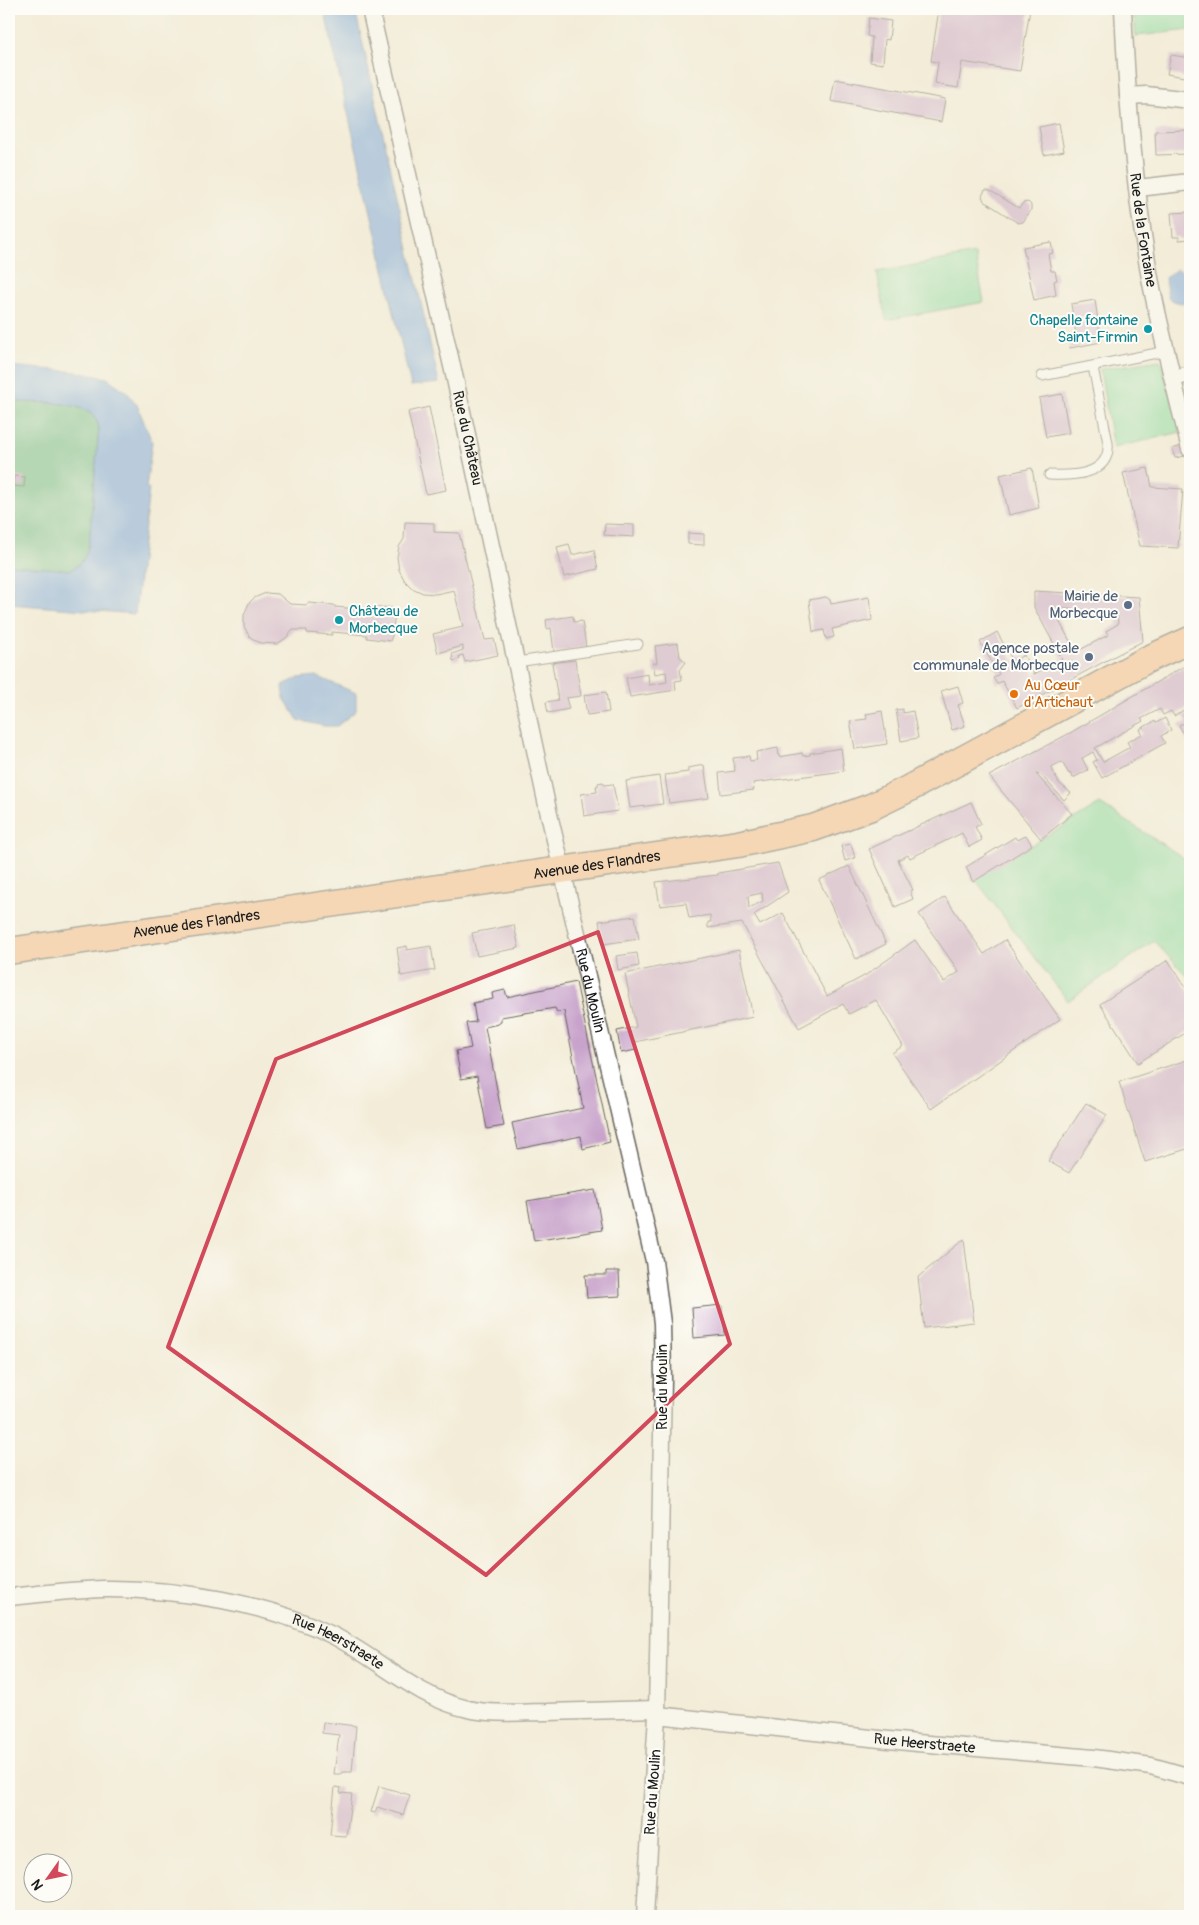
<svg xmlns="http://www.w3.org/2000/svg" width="1199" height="1925" font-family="Pangolin,sans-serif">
<rect width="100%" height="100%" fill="#fdfcf7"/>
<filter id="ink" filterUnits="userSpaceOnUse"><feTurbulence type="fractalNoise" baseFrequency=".02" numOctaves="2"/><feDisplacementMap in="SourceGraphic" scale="10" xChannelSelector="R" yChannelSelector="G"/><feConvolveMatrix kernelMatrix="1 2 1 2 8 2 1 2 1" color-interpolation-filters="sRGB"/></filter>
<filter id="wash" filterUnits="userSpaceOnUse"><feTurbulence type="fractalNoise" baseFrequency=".0096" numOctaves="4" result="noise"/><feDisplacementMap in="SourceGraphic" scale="20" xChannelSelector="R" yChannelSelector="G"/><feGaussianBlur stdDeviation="1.12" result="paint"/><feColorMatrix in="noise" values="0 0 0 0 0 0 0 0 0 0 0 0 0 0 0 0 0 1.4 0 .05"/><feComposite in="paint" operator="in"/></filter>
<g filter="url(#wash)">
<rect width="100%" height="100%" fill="#f3ecd8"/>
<!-- green -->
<path fill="#86dca0" stroke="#517c5e" d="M1133,9H1190V30L1136,36Z
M975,254L984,302L886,320L877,272Z
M1160,360L1181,432L1113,448L1100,369Z
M1100,804L1190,862V979L1154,941L1068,1001L975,879Z"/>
<!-- forest -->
<path fill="#6cbc86" stroke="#446c51" d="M9,402C31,403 80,399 94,417C97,420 98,425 99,428L89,543C86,556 83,564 70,570L9,565Z"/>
<!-- water -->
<path fill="#75a5df" stroke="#48607e" d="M324,9H355L439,383L411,386Z
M1177,269L1189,276L1190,299C1183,306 1176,302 1168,298L1165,278Z
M9,366L78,372L107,378L127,392L137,405L152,442L146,488L149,489L135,614L9,604V565L70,570C83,564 86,556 89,543L99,428C98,425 97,420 94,417C80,399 31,403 9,402Z
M316,676L356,693V711L337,726H324L298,720L284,698L283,685L298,678Z"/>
<g id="blocks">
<!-- building -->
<path fill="#c7a2cb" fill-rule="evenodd" d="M939,9H1030L1020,71L962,62L958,88L935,84L938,62L931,61Z
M869,18L891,21L889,40L885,39L883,64L870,62L872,37L867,36Z
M1171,55L1190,58V78L1167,74Z
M835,79L945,99L941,122L831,101Z
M1059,123L1064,151L1044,155L1039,127Z
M1190,130V154L1156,155L1155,131Z
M985,190H989L1019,208L1023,203L1028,202L1031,205V210L1023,222L1018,223L984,201L982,196Z
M1190,212V239L1179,240V237H1173L1171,213Z
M1051,242L1053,253L1048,254L1051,271H1055L1057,280L1054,281L1056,295L1034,300L1023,247Z
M1095,300L1101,342L1070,348L1068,336L1076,334L1071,304Z
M1062,394L1069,433L1046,437L1039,398Z
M429,407L446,490L426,494L408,412Z
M1182,446L1185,456L1175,458L1172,449Z
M1032,468L1039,508L1009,515L1000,475Z
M1148,468L1152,487L1183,489L1178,548L1140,546L1123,473Z
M14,476L25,477L24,487L13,486Z
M405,522L434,523V532L459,533L485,640L494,639L498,655L465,662L463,655L459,656L460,659L453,661L452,654L463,650V646L438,653L433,634L463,627L454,590L436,594L423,593L412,588L405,581L399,570L397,557L399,547L404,539Z
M605,524L634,525V537L604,535Z
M688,533L704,534V545L688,544Z
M569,544L572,555L594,550L598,569L564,577L557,547Z
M1034,591L1139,597L1143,641L1017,708L1002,681L997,684L993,678L999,674L980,642L997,632L1013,661L1024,655L1034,674L1062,659L1034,607ZM1052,608L1117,612L1118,624L1106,631L1108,635L1076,652Z
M266,593L278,594L290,604L307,605L308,603L334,605L335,607L370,610L371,607L392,608L395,613L392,636L390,641L367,638V635L332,632V635L307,633V630H293L286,638L277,644L260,643L250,637L247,632L244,626V615L249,603L254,598Z
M826,597L830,600L831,604L869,597L872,620L832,629L834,637L826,639L824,630L813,632L809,600Z
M573,616L574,622L582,621L586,647L554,652L551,628L547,629L546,620Z
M678,643L680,657L686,662L680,670L682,680L675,681L676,690L630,697L626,678L648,674L649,685L667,682L666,672L655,674L653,663H657L655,646Z
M575,660L581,696L566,698L569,709L548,713L546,702L558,700L552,663Z
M1190,664V696L1188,697L1190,706L1174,716L1171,711L1163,715L1160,709L1141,719L1143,721L1095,748L1103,762L1130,747L1127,742L1142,734L1140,729L1155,721L1156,723L1165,718L1171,730L1161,736L1165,743L1102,778L1093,762L1097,760L1093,752L1082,758L1088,770L1073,778L1070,773L1069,774L1062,762L1051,767L1059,783L1071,793L1064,800L1041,775L1036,774L1072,814L1041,839L989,776L1070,733L1181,668Z
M958,686L963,703L958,705L965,726L952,730L941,691Z
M606,692L609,712L587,715L584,695Z
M903,709V713L913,711L918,738L901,741L896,710Z
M882,711L887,744L855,749L850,721L867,719L866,714Z
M1188,713L1190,716V747L1179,725L1187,722L1183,715Z
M778,748L779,757L802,753L803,756L810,755V753L841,748L844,771L753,783L754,790L721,794L719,773L735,771L733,758L749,756L750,761L757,760L756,752Z
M704,765L709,798L669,803L665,775L688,772V768Z
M659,776L663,804L630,808L626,781Z
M603,782L604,785L613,784L618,811L584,816L581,794L597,792L596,786H598V783Z
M971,802L981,824L975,827L982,840L969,847L962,833L910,858L908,855L898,860L913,890L910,891L913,899L895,907L869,849Z
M1026,835L1032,845L973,882L966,867L1015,837L1017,840Z
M851,844L855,858L845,861L841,846Z
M778,863L788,892L754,915L760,925L783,913L827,996L866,975L915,940L944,982L959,972L919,914L945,897L984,954L1005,940L1060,1019L931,1109L892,1053L903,1046L876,1000L849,1014L843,1004L799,1028L742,923L708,928V922H711L710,915L689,918L686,903L660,906L656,882L718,875V873ZM762,893L763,901L749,908L748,896Z
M849,866L886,944L856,959L819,880Z
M635,916L639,939L603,944L599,921Z
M514,925L519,948L477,956L472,933Z
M407,946V950L431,946L435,970L401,976L397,948Z
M739,950L753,1017L635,1042L636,1050L621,1053L617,1031L636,1027L625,974Z
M637,953L639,966L618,970L616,956Z
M1168,960L1190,994V1030L1138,1063L1100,1004Z
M576,982L610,1142L583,1149L581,1136L518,1149L512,1123L583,1108L564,1011L557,1012L555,1008L501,1017V1022L498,1024L485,1027L504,1126L487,1129L477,1076L461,1079L456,1051L471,1048L466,1023L476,1022L473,1003L493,999L492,993L505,990L507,997Z
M1190,1059V1148L1145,1162L1119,1082Z
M1086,1103L1107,1115L1069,1173L1048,1161Z
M595,1190L602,1230L534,1241L527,1201Z
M964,1239L974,1322L924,1328L918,1277Z
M606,1271H619L620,1296L587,1298L585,1275H606Z
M722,1305L725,1335L694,1338L692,1308Z
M323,1722L356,1726L352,1772H342L341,1774H334L339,1735L322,1733Z
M379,1786L410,1795L403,1815L377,1807L375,1813L371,1812Z
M335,1787L341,1788L340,1793L352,1794L346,1836L330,1835Z"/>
</g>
</g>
<g filter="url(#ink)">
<use href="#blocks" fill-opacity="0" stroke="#67655e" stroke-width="1"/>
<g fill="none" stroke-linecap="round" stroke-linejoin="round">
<!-- lane casing -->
<g stroke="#67655e" stroke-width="11">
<path id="lane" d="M1042,376L1167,351
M1049,475C1071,476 1111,476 1108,443L1093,367
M517,662L638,644"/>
</g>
<!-- street casing -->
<g stroke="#67655e" stroke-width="19">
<g id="street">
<path id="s1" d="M370,9L455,379L548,810L654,1261L662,1323L663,1379L657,1715L645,1916"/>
<path id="s2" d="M1123,9C1127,99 1134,189 1150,278C1161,335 1176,392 1190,449"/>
<path d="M1128,96L1146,95L1190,100"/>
<path d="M1138,188L1190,182"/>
<path d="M1173,378L1190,374"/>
<path id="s3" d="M9,1597C40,1594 71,1590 103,1589C176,1588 267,1603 332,1635C378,1658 417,1698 468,1709C494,1715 521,1712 547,1712C584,1711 620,1710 657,1709"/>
<path id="s4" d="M657,1715L917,1743L1094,1758L1151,1766L1190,1777"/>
</g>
</g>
<!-- primary casing -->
<g stroke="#67655e" stroke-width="29">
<g id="primary">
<path id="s5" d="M9,951L738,844L813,828L871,807L908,789L1146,660L1190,640"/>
</g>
</g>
<!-- lane -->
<use href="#lane" stroke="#fff" stroke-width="9"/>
<!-- street -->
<use href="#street" stroke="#fff" stroke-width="16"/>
<!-- primary -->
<use href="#primary" stroke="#f9bc8a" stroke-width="26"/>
</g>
</g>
<!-- marked area -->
<path d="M0 0H1199V1925H0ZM598,932L730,1344L486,1575L168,1347L276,1059Z" fill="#f3ecd8" fill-opacity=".55" fill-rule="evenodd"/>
<path fill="none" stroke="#d1495b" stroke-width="4" stroke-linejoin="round" d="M598,932L730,1344L486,1575L168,1347L276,1059Z"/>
<!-- markers -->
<g fill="#0f9aa8" stroke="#fdfcf7" stroke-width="2">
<circle cx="1148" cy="329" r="5"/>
<circle cx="339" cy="620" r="5"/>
</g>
<g fill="#5c6f8a" stroke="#fdfcf7" stroke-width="2">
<circle cx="1128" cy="605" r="5"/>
<circle cx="1089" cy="657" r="5"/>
</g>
<circle fill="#e8710a" stroke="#fdfcf7" stroke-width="2" cx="1014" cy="694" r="5"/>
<g text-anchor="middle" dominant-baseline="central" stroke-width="4" stroke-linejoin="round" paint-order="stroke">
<!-- street labels -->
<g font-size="15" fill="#1c1c1c" stroke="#fdfcf7">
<text stroke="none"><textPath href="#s2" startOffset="222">Rue de la Fontaine</textPath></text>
<text stroke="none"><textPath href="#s1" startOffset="440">Rue du Château</textPath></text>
<text stroke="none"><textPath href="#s5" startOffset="594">Avenue des Flandres</textPath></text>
<text stroke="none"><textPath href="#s5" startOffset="189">Avenue des Flandres</textPath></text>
<text stroke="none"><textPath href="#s1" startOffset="1006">Rue du Moulin</textPath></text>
<text transform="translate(662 1387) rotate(-90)">Rue du Moulin</text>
<text stroke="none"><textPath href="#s3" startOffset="338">Rue Heerstraete</textPath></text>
<text stroke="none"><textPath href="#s4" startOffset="269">Rue Heerstraete</textPath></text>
<text transform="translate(653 1792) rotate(-86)">Rue du Moulin</text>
</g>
<!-- culture labels -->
<g font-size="15" fill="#0d838f" stroke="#fdfcf7" text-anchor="end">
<text x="1138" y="320">Chapelle fontaine<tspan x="1138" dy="17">Saint-Firmin</tspan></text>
<text x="349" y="611" text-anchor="start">Château de<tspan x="349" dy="17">Morbecque</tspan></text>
</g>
<!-- service labels -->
<g font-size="15" fill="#4e5e75" stroke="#fdfcf7" text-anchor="end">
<text x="1118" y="596">Mairie de<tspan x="1118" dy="17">Morbecque</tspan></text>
<text x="1079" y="648">Agence postale<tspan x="1079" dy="17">communale de Morbecque</tspan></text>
</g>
<!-- food labels -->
<g font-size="15" fill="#c56008" stroke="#fdfcf7" text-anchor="start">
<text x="1024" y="685">Au Cœur<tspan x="1024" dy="17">d'Artichaut</tspan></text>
</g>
</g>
<!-- margin -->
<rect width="1199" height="1925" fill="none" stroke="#fdfcf7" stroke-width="30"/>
<!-- north arrow -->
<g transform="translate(48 1878) rotate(237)"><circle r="24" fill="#fdfcf7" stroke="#a3a29f"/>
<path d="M0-4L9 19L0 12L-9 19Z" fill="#d1495b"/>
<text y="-8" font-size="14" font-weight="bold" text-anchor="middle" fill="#1c1c1c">N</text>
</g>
</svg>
